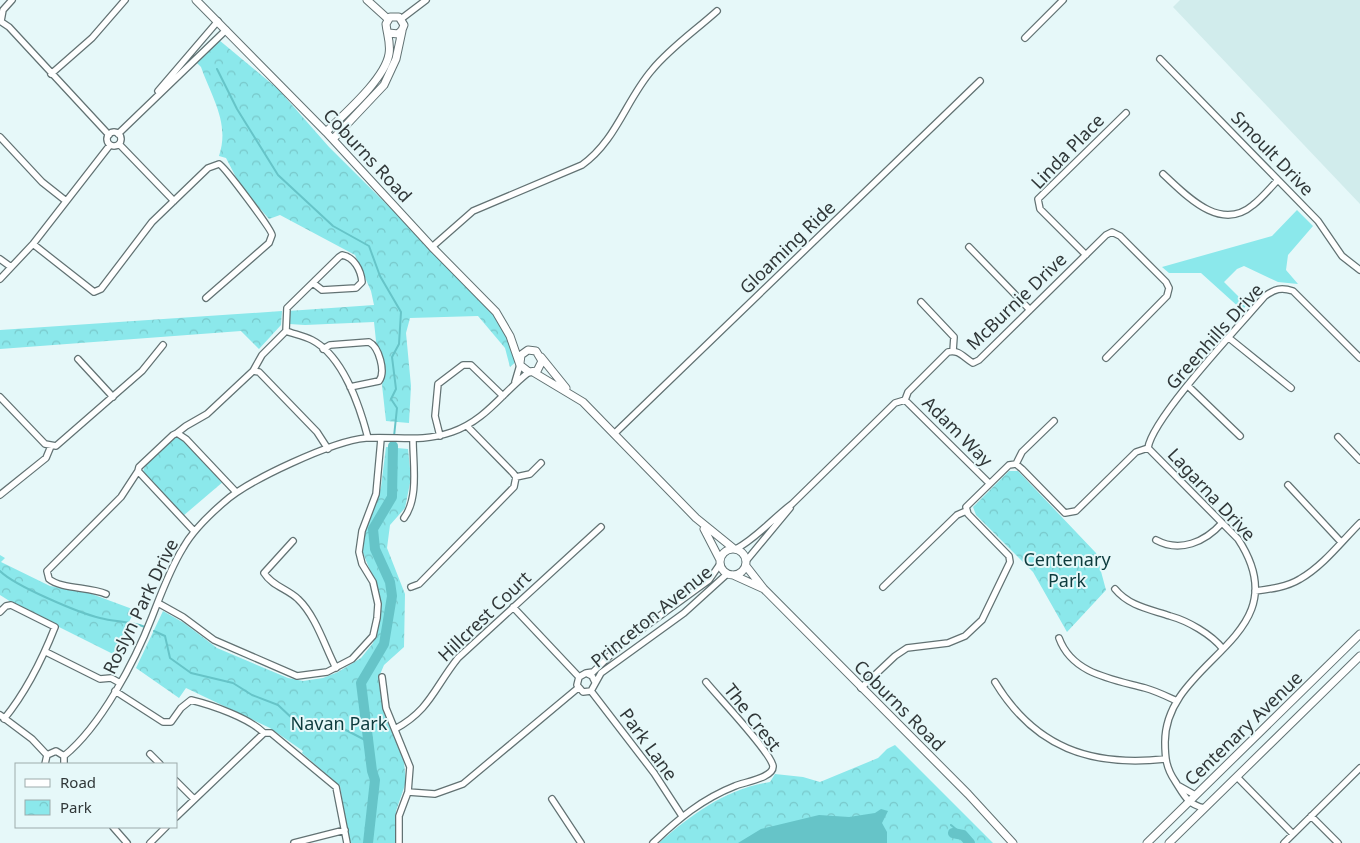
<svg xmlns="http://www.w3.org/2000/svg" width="1360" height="843" font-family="'Noto Sans',sans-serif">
<defs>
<pattern id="park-crowns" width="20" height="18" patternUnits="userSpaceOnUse" patternTransform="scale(1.25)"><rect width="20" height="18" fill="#8be8eb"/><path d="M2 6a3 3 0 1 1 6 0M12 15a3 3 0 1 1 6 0" fill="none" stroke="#78c8ca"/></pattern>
</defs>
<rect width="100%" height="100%" fill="#e6f8f9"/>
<!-- built -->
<path fill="#d1ecec" d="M1180,0H1360V204L1173,7Z"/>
<!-- grass -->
<path fill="#8be8eb" d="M1297,210L1313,226L1288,255L1286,270L1298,284L1278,282L1244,266L1237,269L1224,282L1247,305L1242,310L1201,273H1169L1162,267L1272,236Z"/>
<!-- park -->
<path fill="url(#park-crowns)" d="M219,40L278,89L329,147L497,314L518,360L510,367L505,348L478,316L410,318L406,333L411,386L409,423L386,421L382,385L384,373L376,341L374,322L305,325L289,324L288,311L374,305L371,291L355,255L280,215L269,219L240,185L226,158L219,156C230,123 212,98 201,67L197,63Z
M282,311L281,325L259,349L241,331L0,349V330Z
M180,437L224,481L183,516L143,472C146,459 166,438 180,437Z
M386,447L408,449L411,478L405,508L390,525L387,548L405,594L404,647L384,665L379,677L383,710L404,762L406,782L396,811L395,843H349L340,786L302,753L303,751L270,728L186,688L179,698L136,668L163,611L184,623L217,648L288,678L303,681L323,678L338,672L361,658L373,643L380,612L378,590L363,553V537L381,487Z
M1009,471H1018L1096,553L1106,590L1067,632L1033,572L976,515L973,507Z
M0,555L5,558L1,562L50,586L89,593L135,610L113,654L19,607L0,595Z
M895,745L993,843H659C692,814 726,789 770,782L775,774L803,777L820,782L878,758L887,749Z"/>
<!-- water -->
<path fill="#66c4c8" d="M881,809L888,811L882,823L887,832V843H738L761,829L819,815L849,817L875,813Z"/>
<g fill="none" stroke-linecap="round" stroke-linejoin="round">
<!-- stream -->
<path stroke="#66c4c8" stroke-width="2" d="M217,69L237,109L278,175L333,226L369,246L380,276L401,312L399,344L392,357L396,389L391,399L397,408L393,446
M0,571C15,586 79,613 100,618C115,622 131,621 145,627
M154,631L165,636L170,658L191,673L233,683L252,695L278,705L294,720L310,728H314
M320,728L340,727L369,742
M951,825L963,835"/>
<!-- river -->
<path stroke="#66c4c8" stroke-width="10" d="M953,833L963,835L970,843
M368,843L375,780L372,771L361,683L384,644L392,596L390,582L375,549L373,529L392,497L393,446"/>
<!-- minor casing -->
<g stroke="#627273" stroke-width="8">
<path id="minor" d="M401,19L426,0
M0,21L9,27L109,135
M1,21L3,10L12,0
M1025,38L1063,0
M1160,59L1318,221L1342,256L1360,270
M51,74L92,38L125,0
M158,91L218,21
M107 139a7 7 0 1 1 14 0a7 7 0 1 1-14 0Z
M118,134L226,30
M0,137L42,182L66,201
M119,144L174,201
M1163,174C1186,195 1220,233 1253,205C1262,198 1270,188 1278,180
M33,244L94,292L101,289L152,222L208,168L219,164C224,166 272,230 272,235L269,243L206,298
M432,247L473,211L582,165C616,141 626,100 652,70C670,48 696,30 717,11
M969,247L1030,310
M1086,255L1040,209L1038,199L1126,113
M0,259L11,267
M0,279L33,244L110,145
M313,283L322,290L356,288L362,282C361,270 354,257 342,255L339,257L287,308L286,331C294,334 304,336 312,340C343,356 360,407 368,438
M921,302L954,337L953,351
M1229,338L1291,388
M323,349L330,345L369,342C379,347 386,372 379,381L350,387
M78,359L113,397
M253,371L262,355L286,331
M515,382L520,365
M1188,386L1240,436
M0,397L45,444L56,446L142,371L163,345
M905,400L908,392L948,352C959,349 964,358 973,363L979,360L1106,235L1112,232L1120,236L1166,282L1169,288L1167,296L1106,358
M905,400L989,483
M177,433L186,426L207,414L253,371L259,372L317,432L328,449
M614,434L980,81
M440,436L435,416L438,384L463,365H471L503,396
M1338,437L1360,460
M1148,448C1152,418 1241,324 1265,296C1275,289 1281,287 1293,291L1360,358
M1016,464L1022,452L1054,421
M516,477L530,474L541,463
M1288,485L1341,542
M0,495L46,458L51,446
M404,518C419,498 413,464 413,440
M194,531L138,471L139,467L173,435L177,433L186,439L236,492
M1156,540C1180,553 1205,542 1222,523
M293,541L264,573C272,586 288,589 298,599C316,616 325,647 336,668
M736,549C757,538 773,518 792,504L895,403L905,400
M746,561L790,508
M411,587L419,584L514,487L516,477L513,473L467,426
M883,587L957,515L966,511
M1115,589C1129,606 1149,609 1170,616C1188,621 1211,634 1223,649
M1255,591C1271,589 1287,587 1300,579C1323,566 1342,541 1360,523
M106,594C90,587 61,589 49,579L47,571L121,497L138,471
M158,603L183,617L214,640L297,676L327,672L352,659L373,636L377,618L378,604L373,582L362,564L359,552L362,531L376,494L381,439
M513,607L579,677
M0,612L6,606L11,605L55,627C42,660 26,692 4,719
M1059,638C1072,674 1112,679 1145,688C1156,691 1166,696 1177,701
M46,652L100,679L111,678L120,683
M586,673L593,672L624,642L709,580L720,564
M382,677L386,708L410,767L408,792L399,816V843
M595,682L592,676L586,673L579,677L577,685L583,692L591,691L601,673L684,613L727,574
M995,682C1035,748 1091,767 1165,759
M861,688L895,656L907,648L948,643L965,636L982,620L1010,562L1009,556L968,514L966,507L1009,465L1016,464L1022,469L1065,513L1076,511L1136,452L1148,448L1238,539C1303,638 1165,658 1165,742C1165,757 1166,768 1175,781C1184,795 1187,804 1204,808
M115,691L163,722H171L181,708L191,700C212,705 249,718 264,733
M591,691L654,773L682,816
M0,715L32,739L47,755
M395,729C430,710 434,688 458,658L601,527
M264,733H271L336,787L347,843
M150,754L160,764
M64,756C101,726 135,661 152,617C161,594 170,569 183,548C193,530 208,516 223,503C248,480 333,441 366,438C399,436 420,443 452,432C485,421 503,392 529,372
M45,764L47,755L56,751L64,756V764
M1237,777L1293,834
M176,781L194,799
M1179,786L1195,795
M408,792L435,794L463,784L578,688
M552,799L581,843
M1311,816L1338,843
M176,817L264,733
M113,827L127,843
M150,843L166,827
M294,843L345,830
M653,843C678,819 702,799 735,786C744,782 774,778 773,766C770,751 719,698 706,682
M1284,843L1360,768"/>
</g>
<!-- tertiary casing -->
<g stroke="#627273" stroke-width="9">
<path id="tertiary" d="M196,0L326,132L432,247L496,312L510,336L520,365L529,372L537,371L542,361L536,351L528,350L521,355L520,363
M367,0L388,19
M326,132C344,114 385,79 389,54C391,43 387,34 386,24L390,17H399L404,25L402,30L398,34L389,33
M333,139L384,85L396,59L402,31
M541,357L566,388
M533,372L583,402L696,518L733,548
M704,529L720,560
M720 562a13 13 0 1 1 26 0a13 13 0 1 1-26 0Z
M746,566L764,589L968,794L1013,843
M733,575L764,589
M1147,843L1360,634
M1169,843L1360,656"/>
</g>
<!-- minor -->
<use href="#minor" stroke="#fff" stroke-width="5.5"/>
<!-- tertiary -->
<use href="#tertiary" stroke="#fff" stroke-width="7"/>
</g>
<g text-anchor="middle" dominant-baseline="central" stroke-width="4" stroke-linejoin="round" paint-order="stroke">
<!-- street labels -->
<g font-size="18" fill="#303738" stroke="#e6f8f9">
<text transform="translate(1067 151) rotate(-46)">Linda Place</text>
<text transform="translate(1273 153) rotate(46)">Smoult Drive</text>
<text transform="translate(368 155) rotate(47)">Coburns Road</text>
<text transform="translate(787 247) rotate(-44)">Gloaming Ride</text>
<text transform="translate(1016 301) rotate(-44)">McBurnie Drive</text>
<text transform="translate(1214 336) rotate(-48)">Greenhills Drive</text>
<text transform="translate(958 431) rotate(45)">Adam Way</text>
<text transform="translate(1212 494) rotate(47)">Lagarna Drive</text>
<text transform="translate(140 606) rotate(-64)">Roslyn Park Drive</text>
<text transform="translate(484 616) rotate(-44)">Hillcrest Court</text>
<text transform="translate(651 616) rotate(-39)">Princeton Avenue</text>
<text transform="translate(900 705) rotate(45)">Coburns Road</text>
<text transform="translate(753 717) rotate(52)">The Crest</text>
<text transform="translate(1243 728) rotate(-44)">Centenary Avenue</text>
<text transform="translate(649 744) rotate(54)">Park Lane</text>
</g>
<!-- park labels -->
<g font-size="18" fill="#0d3b3d" stroke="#e6f8f9">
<text x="1067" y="559">Centenary<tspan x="1067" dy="21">Park</tspan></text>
<text x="339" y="723">Navan Park</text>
</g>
</g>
<!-- legend -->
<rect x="15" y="763" width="162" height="65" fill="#e6f8f9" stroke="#9dabac"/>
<rect x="25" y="779" width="25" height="8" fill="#ffffff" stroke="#9dabac"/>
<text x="60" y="788" font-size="15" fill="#303738">Road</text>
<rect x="25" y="800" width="25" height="15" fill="url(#park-crowns)" stroke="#9dabac"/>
<text x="60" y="813" font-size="15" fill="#303738">Park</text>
</svg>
